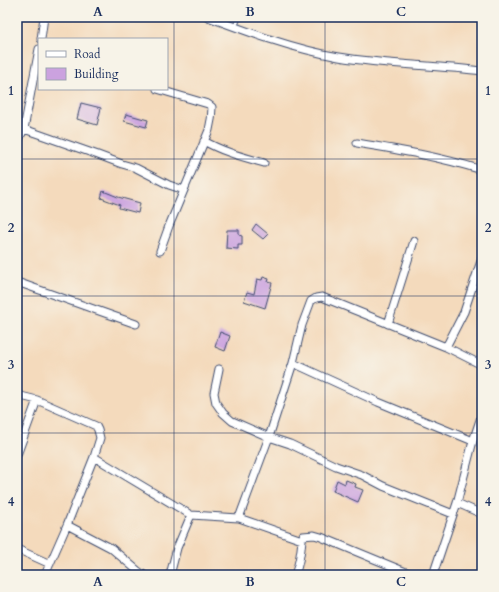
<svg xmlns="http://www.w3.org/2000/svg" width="499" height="592" font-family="Cardo,serif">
<rect width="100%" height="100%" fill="#f7f3e8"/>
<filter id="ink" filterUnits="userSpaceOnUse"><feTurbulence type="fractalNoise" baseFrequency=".025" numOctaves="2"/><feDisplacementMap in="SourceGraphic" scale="8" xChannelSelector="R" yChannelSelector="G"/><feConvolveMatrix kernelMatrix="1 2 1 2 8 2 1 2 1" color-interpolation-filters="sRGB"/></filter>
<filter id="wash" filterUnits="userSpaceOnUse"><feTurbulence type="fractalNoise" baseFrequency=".012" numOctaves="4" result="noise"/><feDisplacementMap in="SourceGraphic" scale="16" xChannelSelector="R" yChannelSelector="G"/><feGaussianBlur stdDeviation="0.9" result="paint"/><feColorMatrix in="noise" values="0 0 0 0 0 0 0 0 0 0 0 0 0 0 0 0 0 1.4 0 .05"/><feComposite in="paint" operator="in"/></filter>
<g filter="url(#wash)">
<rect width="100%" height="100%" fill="#f4dabc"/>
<g id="blocks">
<!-- building -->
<path fill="#cba2df" d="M81,103L101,108L97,125L77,119Z
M126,114L148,120L146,127L124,121Z
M103,191L118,197L140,203L138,213L119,208L120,205L101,198Z
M256,224L268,234L263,239L252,230Z
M227,230H239V235L242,236V245H238V249L226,248Z
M263,277L269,279L268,282L272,283L265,308L244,301L247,292L254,294L257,279L262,280Z
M220,332L230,336L225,351L215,347Z
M337,480L345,484L346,480L356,484L355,487L363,490L358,502L333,491Z"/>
</g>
</g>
<g filter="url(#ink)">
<use href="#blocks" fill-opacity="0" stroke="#3c496c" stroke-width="1"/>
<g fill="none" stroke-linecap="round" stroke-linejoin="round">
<!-- lane casing -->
<g stroke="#3c496c" stroke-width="5.5">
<path id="lane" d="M235,27L239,17"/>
</g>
<!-- street casing -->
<g stroke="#3c496c" stroke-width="9">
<path id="street" d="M208,17C251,33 294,49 339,57C386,65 435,65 482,71
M41,39L44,17
M157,89L208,104L212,107C212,115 211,122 209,130L169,226L160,251
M24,129L98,155L122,164L136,168L169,185L184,190
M204,141C223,152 243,157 264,163
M17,143L24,129L39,49
M357,143C399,150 441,157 482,170
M17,282L136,324
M388,324L414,241
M446,347L464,312L482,258
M293,363L378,402L473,441
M219,369L214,393L216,403L223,413L232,421L269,437L290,444L336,466L362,475L383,486L453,514
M17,395L37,400L96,426L98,430L100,438L94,457L67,525L45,575
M17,455L37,400
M94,457L191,515L239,518L302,540L303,536L314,535L321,537L413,575
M457,503L482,514
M239,518L269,437L293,363L302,325L311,301L316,298L322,297L446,347L482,365
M67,525L111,548L138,571L144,575
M17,549L50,564
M170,575L177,548L191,515
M295,575C299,564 301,552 302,540
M433,575L457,503L473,441L482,414"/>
</g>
<!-- lane -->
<use href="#lane" stroke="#fff" stroke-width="3.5"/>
<!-- street -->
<use href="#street" stroke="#fff" stroke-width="7"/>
</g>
</g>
<!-- grid -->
<path fill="none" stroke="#1b2f5e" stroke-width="1" stroke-opacity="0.55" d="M174,17V575M325,17V575M17,159H482M17,296H482M17,433H482"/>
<!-- margin -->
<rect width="499" height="592" fill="none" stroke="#f7f3e8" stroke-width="44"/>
<!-- legend -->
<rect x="38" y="38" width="130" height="52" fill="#f7f3e8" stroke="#9fa5b1"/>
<rect x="46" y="51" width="20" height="6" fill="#ffffff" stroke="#9fa5b1"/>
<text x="74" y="58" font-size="12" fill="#1b2f5e">Road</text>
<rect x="46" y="68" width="20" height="12" fill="#cba2df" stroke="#9fa5b1"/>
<text x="74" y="78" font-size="12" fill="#1b2f5e">Building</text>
<rect x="22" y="22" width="455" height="548" fill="none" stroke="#1b2f5e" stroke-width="1.5"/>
<g font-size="13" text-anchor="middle" font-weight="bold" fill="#1b2f5e">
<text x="98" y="16">A</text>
<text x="250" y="16">B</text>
<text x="401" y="16">C</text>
<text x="11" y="95">1</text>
<text x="488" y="95">1</text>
<text x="11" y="232">2</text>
<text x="488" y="232">2</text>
<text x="11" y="369">3</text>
<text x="488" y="369">3</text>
<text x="11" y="506">4</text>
<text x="488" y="506">4</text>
<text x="98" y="586">A</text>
<text x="250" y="586">B</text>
<text x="401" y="586">C</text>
</g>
</svg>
